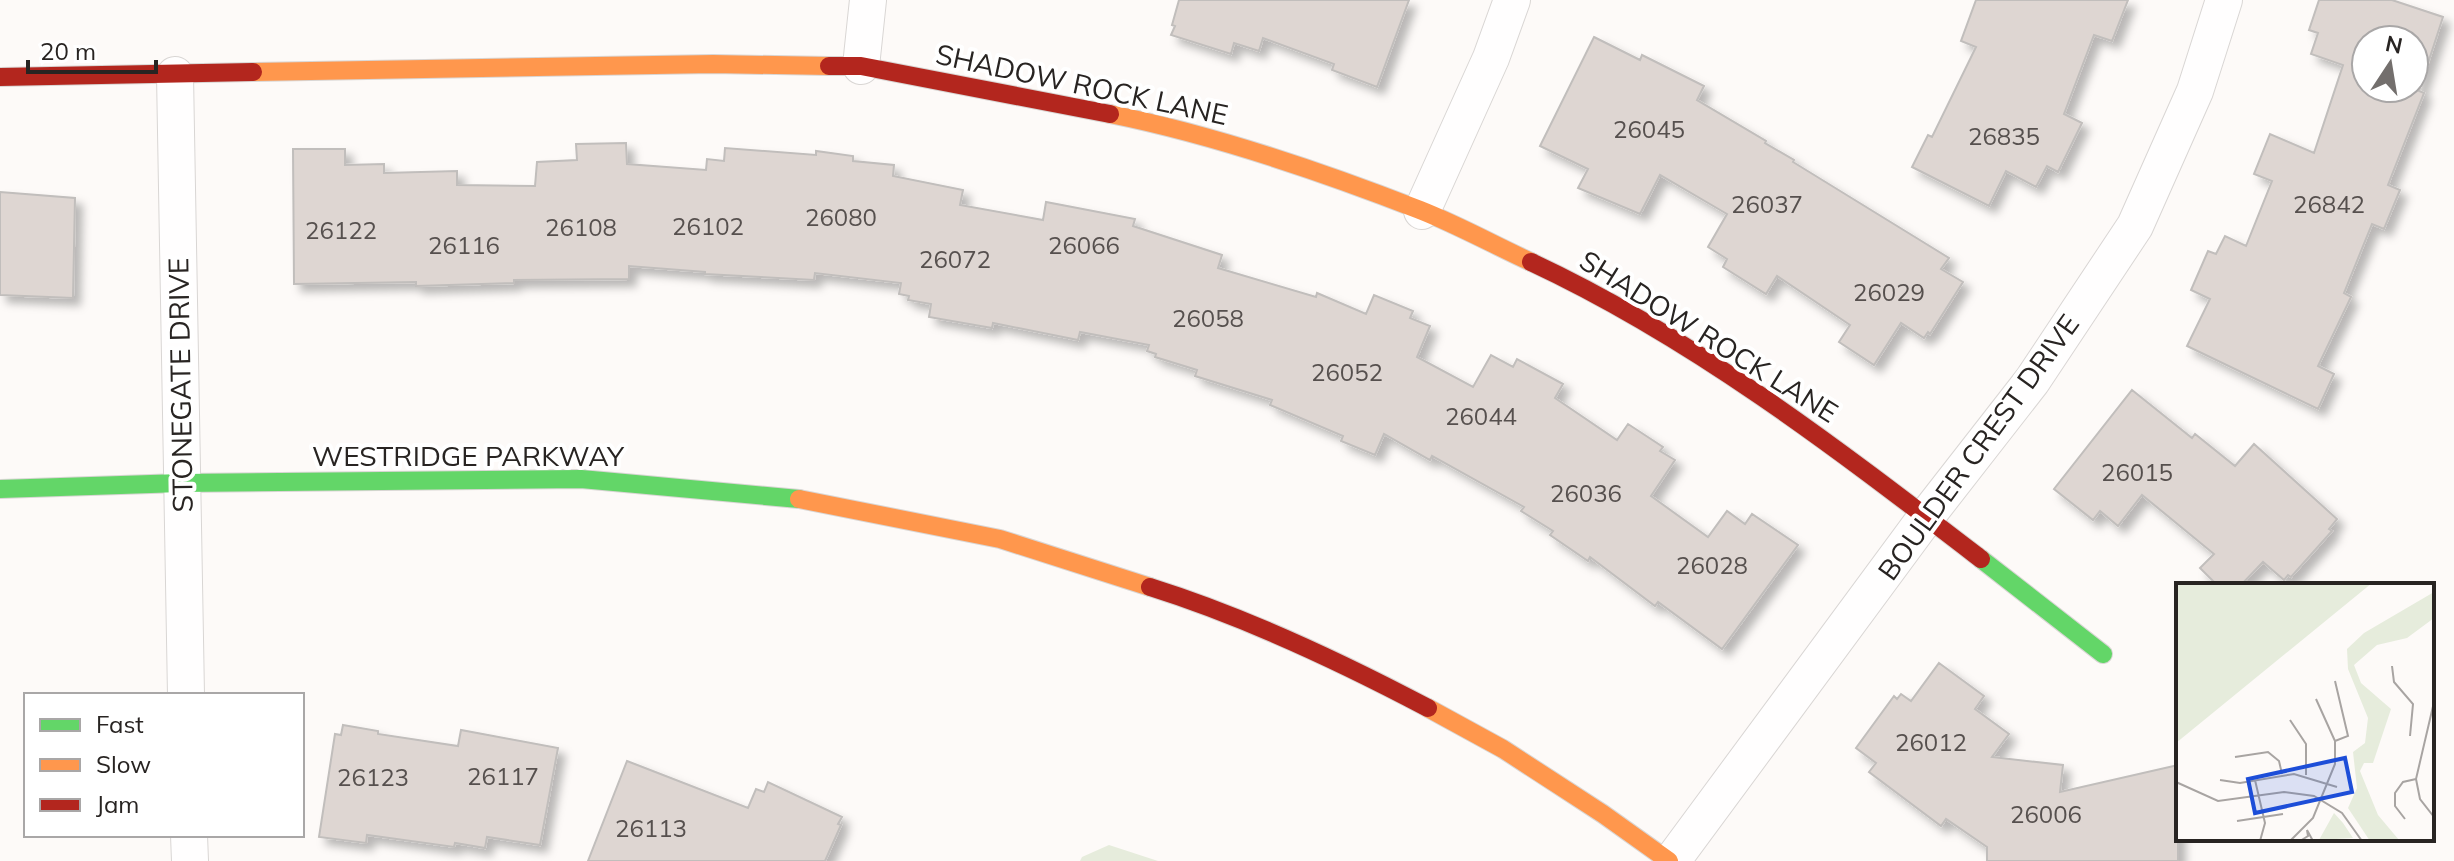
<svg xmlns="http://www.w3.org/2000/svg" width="2454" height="861" font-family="Mulish,sans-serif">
<defs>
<filter id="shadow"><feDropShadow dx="7" dy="7" stdDeviation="4" flood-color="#0004"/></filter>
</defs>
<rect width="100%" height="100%" fill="#fdfaf8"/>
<!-- green -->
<path fill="#e6ecdc" d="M1109,845L1158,861H1080L1082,857Z"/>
<!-- building -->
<path fill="#ded6d2" stroke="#c1bebc" stroke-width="2" fill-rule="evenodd" filter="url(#shadow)" d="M1179,0H1409L1377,87L1332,70L1334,64L1263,38L1259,51L1234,43L1231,54L1171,35L1175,26L1172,25Z
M1976,0H2128L2112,41L2094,35L2064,114L2082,123L2058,172L2047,166L2036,187L2006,171L1989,206L1912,167L1928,135L1932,137L1976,47L1961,41Z
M2319,0H2392L2443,17L2419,91L2424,93L2388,185L2400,190L2384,229L2372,224L2344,293L2351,297L2318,366L2334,374L2318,409L2187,346L2210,299L2191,290L2208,251L2216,254L2225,236L2246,246L2272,181L2254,174L2270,134L2314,153L2343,65L2311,54L2318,33L2309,30ZM2366,40H2414V88H2366Z
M1594,37L1640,60L1642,55L1704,86L1697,100L1766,141L1765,143L1794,160L1793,162L1949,258L1941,269L1963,282L1930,334L1928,332L1924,338L1901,323L1874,365L1839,342L1850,325L1777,276L1766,294L1723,267L1727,259L1708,247L1727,214L1660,175L1640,214L1578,188L1588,169L1540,146Z
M626,143L627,164L706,170L707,159L724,161L725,148L816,155V151L853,156V161L894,165L893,176L963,190L960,205L1043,220L1046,202L1135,219L1133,226L1222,255L1218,268L1316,297L1317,293L1366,314L1374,295L1413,311L1410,318L1430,326L1417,357L1473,387L1491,355L1513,367L1517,359L1563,384L1555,398L1617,440L1628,424L1663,447L1660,451L1675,460L1651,496L1708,537L1727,511L1745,524L1752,514L1798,545L1722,649L1658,602L1655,606L1590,557L1588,561L1550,535L1553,531L1521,511L1524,507L1432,456L1430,460L1384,434L1375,455L1341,441L1343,436L1270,405L1272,400L1195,376L1197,370L1155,357L1156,354L1147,351L1149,345L1080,332L1078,340L993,323L992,328L929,317L931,304L908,300L909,296L899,294L901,283L815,273L814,280L705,274V272L629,266V279L514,280V283L416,286V282L294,284L293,149H345V165L384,164V173L457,171V185L535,186L537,162L577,160L576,144Z
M0,192L75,198L73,298L0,295Z
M2132,390L2192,438L2195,434L2235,466L2254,444L2337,519L2329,529L2332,531L2291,577L2288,575L2284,580L2263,562L2241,585H2217L2200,568L2214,554L2142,495L2118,526L2100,511L2093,520L2054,489Z
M1939,663L1984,696L1975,709L2009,734L1992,757L2063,765L2060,792L2178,765V861H1987V847L1946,819L1941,826L1869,772L1876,763L1856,748L1894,696L1897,699L1901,694L1911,701Z
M343,725L378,731V734L458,746L461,730L558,748L540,845L487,837L485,848L455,843L454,847L367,835L366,843L319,837L335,734L341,735Z
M627,761L748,808L756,789L764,792L768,782L842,817L838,824L841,825L825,861H588Z"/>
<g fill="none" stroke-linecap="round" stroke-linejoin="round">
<!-- street casing -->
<g stroke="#d9d6d4" stroke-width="38">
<path id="street" d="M861,66L868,0
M175,75L186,695
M1422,211L1491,58L1512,0
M189,835L190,861
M1672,861L1926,517L2032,381L2135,226L2195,91L2224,0"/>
</g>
<!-- fast casing -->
<g stroke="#d9d6d4" stroke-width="20">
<path id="fast" d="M0,489L181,483L581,479L799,499
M1981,559L2103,654"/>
</g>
<!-- slow casing -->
<g stroke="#d9d6d4" stroke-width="20">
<path id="slow" d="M253,72L713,64L829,66
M1110,114C1215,135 1320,171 1420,210C1458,225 1494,245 1531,262
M799,499L1000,539L1150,587
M1428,708L1503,749L1603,814L1669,861"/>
</g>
<!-- jam casing -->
<g stroke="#d9d6d4" stroke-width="20">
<path id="jam" d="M829,66H861L1110,114
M0,77L253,72
M1531,262C1694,338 1839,450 1981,559
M1150,587C1246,617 1339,661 1428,708"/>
</g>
<!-- street -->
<use href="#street" stroke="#fffefe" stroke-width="36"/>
<!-- fast -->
<use href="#fast" stroke="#63d668" stroke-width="18"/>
<!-- slow -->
<use href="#slow" stroke="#ff974d" stroke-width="18"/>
<!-- jam -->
<use href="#jam" stroke="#b3261e" stroke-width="18"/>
</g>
<g text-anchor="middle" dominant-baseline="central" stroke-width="8" stroke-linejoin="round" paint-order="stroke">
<!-- number labels -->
<g font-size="24" fill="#56504e">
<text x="1649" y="129">26045</text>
<text x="2004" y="136">26835</text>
<text x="1767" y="204">26037</text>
<text x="2329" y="204">26842</text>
<text x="841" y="217">26080</text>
<text x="708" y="226">26102</text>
<text x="581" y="227">26108</text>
<text x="341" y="230">26122</text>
<text x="464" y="245">26116</text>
<text x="1084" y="245">26066</text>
<text x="955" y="259">26072</text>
<text x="1889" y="292">26029</text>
<text x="1208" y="318">26058</text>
<text x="1347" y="372">26052</text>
<text x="1481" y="416">26044</text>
<text x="2137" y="472">26015</text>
<text x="1586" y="493">26036</text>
<text x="1712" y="565">26028</text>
<text x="1931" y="742">26012</text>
<text x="503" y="776">26117</text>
<text x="373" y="777">26123</text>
<text x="2046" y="814">26006</text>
<text x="651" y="828">26113</text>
</g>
<!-- street labels -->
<g font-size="28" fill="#282422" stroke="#fff">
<text transform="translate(1082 84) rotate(12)">SHADOW ROCK LANE</text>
<text transform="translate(1709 336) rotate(32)">SHADOW ROCK LANE</text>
<text transform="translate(180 385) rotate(-91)">STONEGATE DRIVE</text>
<text transform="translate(1978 447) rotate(-54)">BOULDER CREST DRIVE</text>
<text x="468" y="455">WESTRIDGE PARKWAY</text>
</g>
</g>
<!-- overview -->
<g transform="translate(2176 583)">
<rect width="258" height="258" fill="#fdfaf8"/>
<path d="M0,0H196L0,160ZM258,9V35L231,55L201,62L178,82L185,100L215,126L197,180H188L184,188L202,232L223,257L194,258L172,225L181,205L177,169L189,160L192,135L172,86L171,66L188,50ZM158,230L167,240L177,255L143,257Z" fill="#e6ecdc"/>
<path fill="none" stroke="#a8a4a2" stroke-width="2" d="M216,83L218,99L237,121L234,153M258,119L240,196L244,216L258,234M114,137L130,161V192M159,158L172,153L159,98M59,174L92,169L103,178L106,191M44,197L64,200L118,191L161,204M79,197L89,240L84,258M0,199L42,218L108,209L138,213L166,230L186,258M229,236L219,223V210L227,199L240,196M61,238L107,231M114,258L137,235L159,181V158L140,116M124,258L132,253L131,247L137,258"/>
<path fill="#1d4ed8" fill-opacity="0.15" stroke="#1d4ed8" stroke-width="4" d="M169,175L176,209L79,230L72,196Z"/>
<rect width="258" height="258" fill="none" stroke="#282422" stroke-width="4"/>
</g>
<!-- legend -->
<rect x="24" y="693" width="280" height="144" fill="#ffffff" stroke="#a9a7a7" stroke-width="2"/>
<rect x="40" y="719" width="40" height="12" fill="#63d668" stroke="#a9a7a7" stroke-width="2"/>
<text x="96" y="733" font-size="24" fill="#282422">Fast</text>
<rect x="40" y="759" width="40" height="12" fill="#ff974d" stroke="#a9a7a7" stroke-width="2"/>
<text x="96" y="773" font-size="24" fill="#282422">Slow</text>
<rect x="40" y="799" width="40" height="12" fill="#b3261e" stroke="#a9a7a7" stroke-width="2"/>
<text x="96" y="813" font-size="24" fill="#282422">Jam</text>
<!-- north arrow -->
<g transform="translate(2390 64) rotate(12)"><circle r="38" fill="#ffffff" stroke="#a9a7a7" stroke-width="2"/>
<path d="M0-6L14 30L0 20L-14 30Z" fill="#736f6d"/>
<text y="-12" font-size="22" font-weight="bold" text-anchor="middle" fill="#282422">N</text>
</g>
<!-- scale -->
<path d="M28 60v12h128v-12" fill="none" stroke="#282422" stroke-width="4"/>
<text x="40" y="60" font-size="24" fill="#282422" stroke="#ffffff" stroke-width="6" paint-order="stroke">20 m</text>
</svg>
